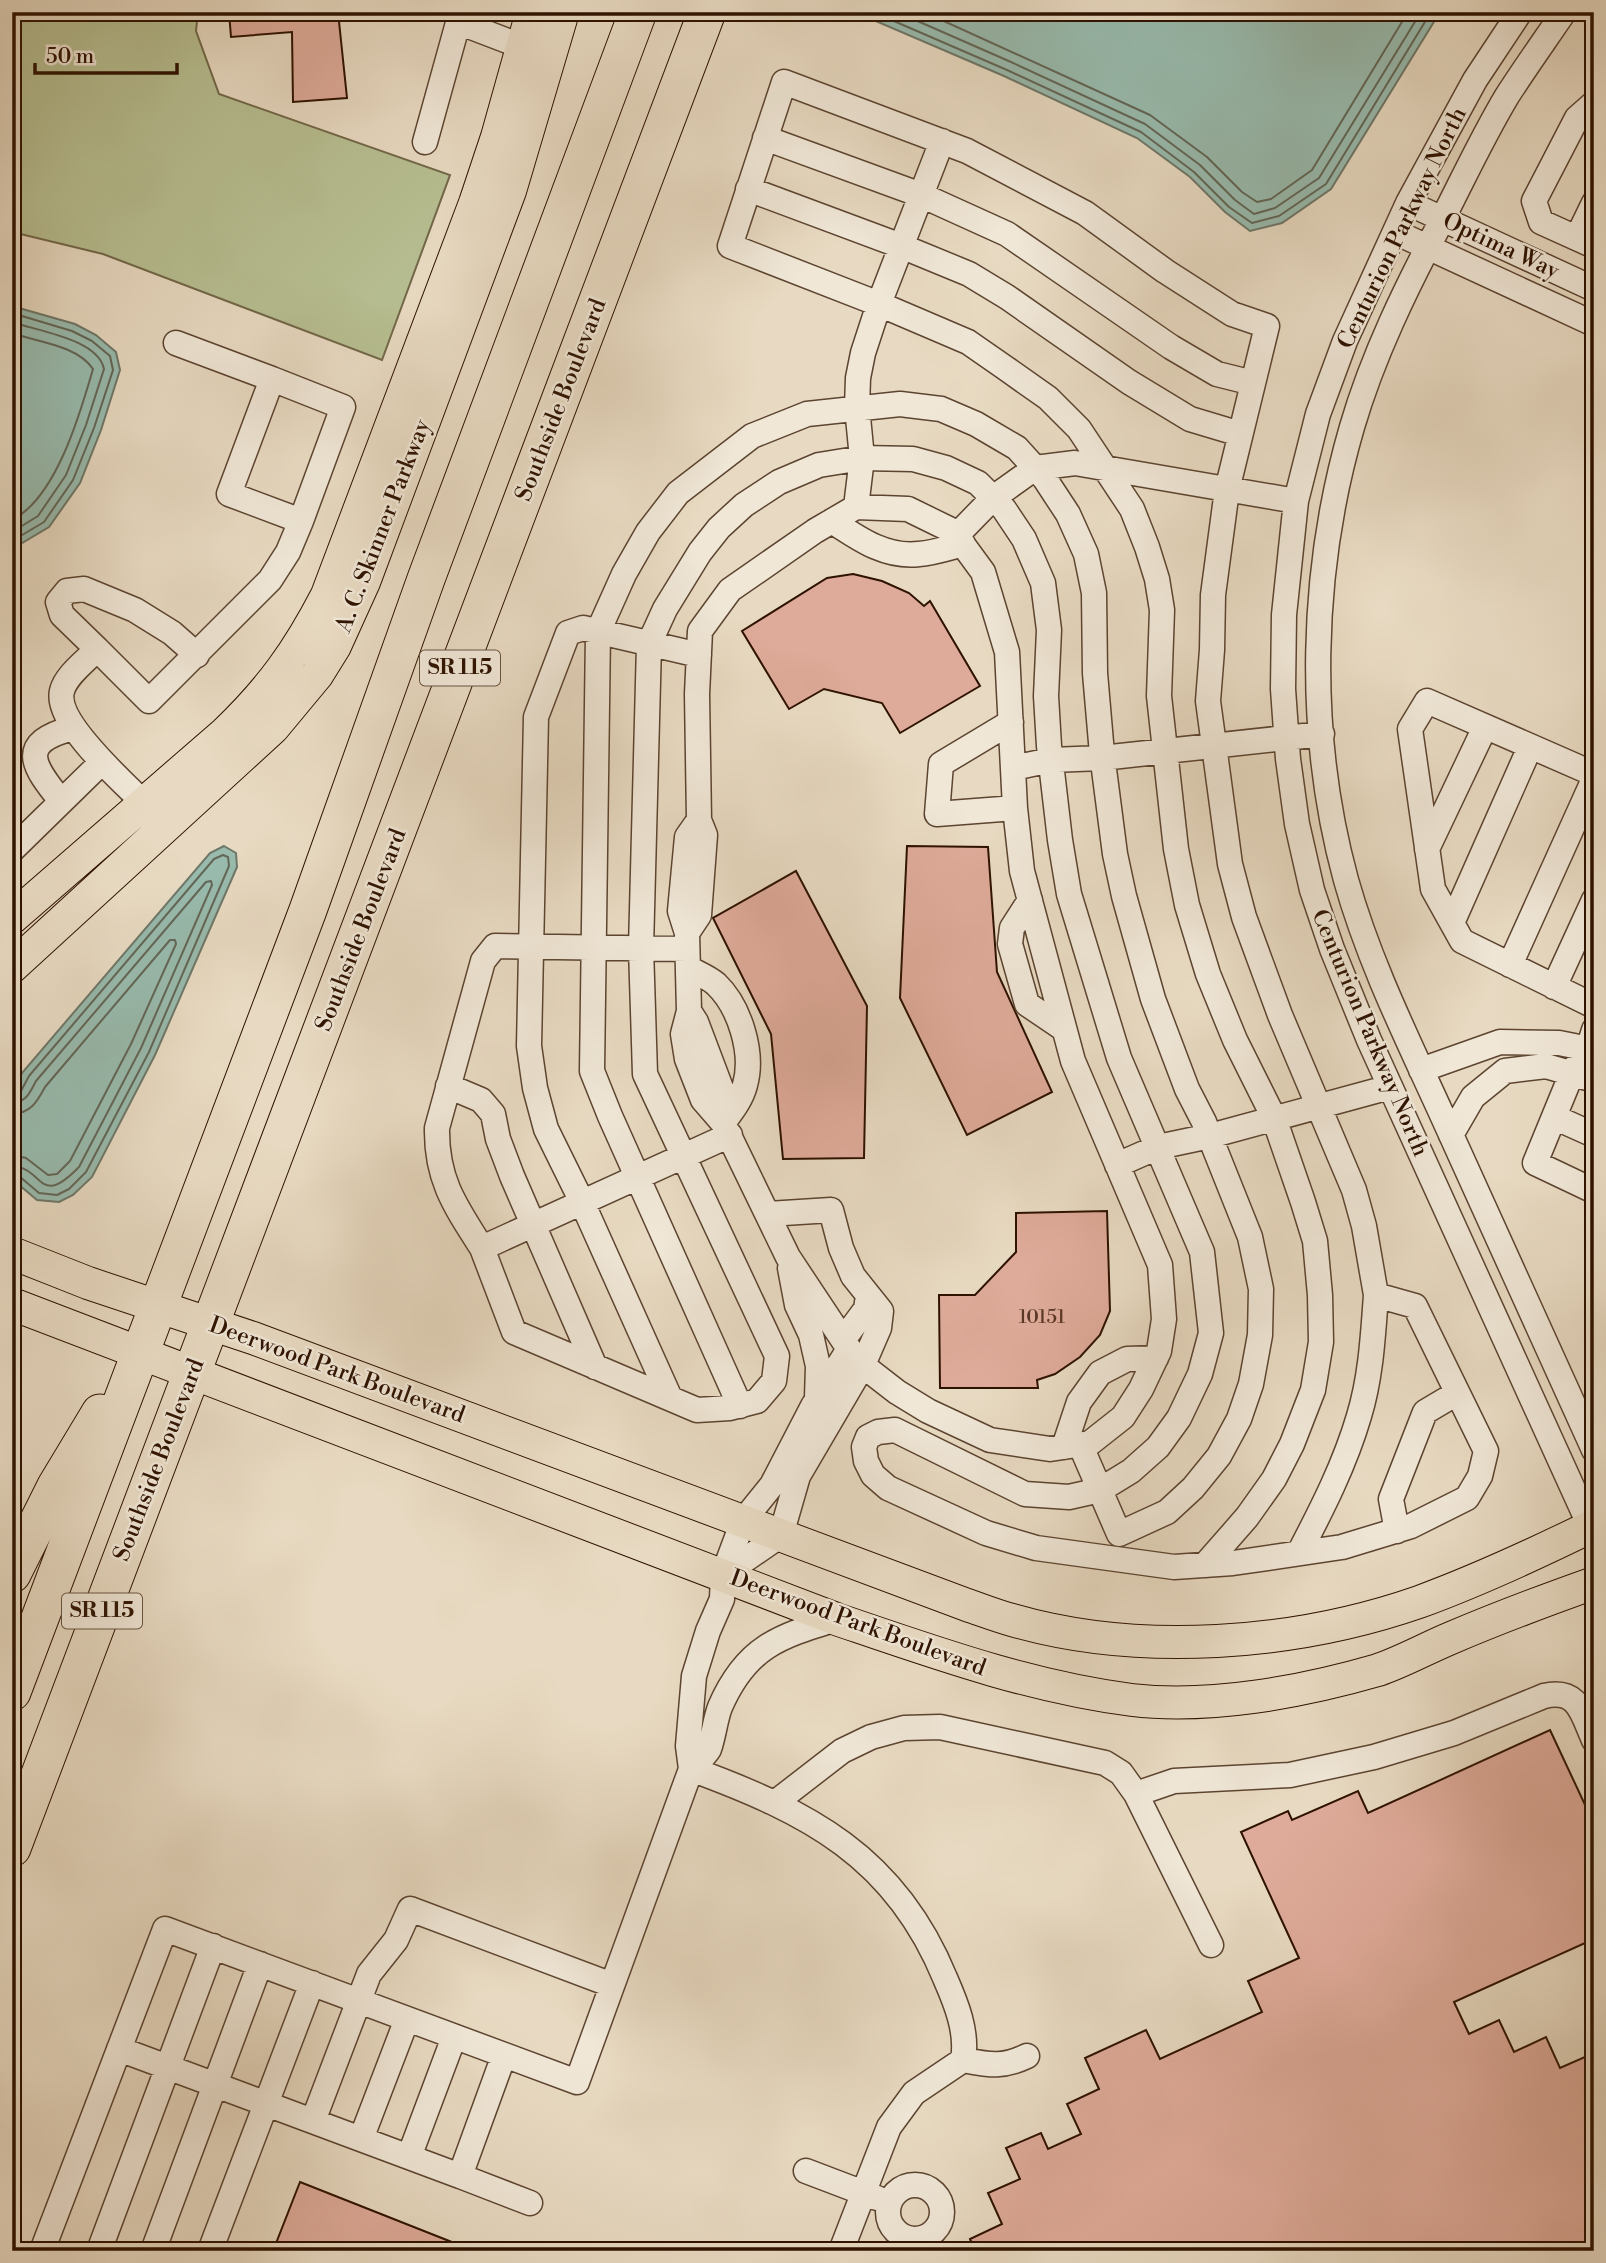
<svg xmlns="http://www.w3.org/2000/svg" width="1606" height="2263" font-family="'Libre Bodoni',serif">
<rect width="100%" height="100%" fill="#e8dac2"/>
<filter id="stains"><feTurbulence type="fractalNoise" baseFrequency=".00286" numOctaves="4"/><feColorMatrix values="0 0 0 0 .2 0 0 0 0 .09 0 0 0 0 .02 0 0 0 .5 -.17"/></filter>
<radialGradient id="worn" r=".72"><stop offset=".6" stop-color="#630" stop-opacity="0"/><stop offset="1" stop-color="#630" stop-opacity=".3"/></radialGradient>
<!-- green -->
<path fill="#b7bf92" stroke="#726849" stroke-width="2" d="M12,12H198L196,31L219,94L450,175L382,360L103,254L12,232Z"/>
<!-- water -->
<path fill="#98bbae" stroke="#6e7768" stroke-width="2" d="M862,12H1440L1331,189L1282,223L1250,231L1225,212L1190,177L1137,138L1004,76L864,16Z
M12,306L75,324L96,335L116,352L120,370L101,430L80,483L49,527L12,549Z
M224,846L236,853L237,867L155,1055L92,1177L73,1195L59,1202L37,1200L12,1179V1093L22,1073L210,853Z"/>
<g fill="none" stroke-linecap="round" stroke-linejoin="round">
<!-- shore -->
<path stroke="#636657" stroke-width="2" d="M873,12L1007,70L1141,132L1194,172L1229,207L1252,223L1279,216L1326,184L1431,12
M897,12L1011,62L1145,124L1200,165L1235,200L1254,214L1275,208L1319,178L1421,12
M924,12L1150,115L1207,157L1242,192L1257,202L1271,199L1312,170L1408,12
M12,313L72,331L92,341L110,356L113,370L94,428L73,480L44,522L12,541
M12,322C37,331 98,339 104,369L86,425L66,475L38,516L12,532
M12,333C37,342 77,345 93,369C80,414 56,498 12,520
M12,1094L21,1091L29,1076L214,859L223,855L228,857L229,866L149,1052L86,1172L69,1189L57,1195L39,1193L19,1176L12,1175
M12,1103C27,1102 30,1092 36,1081L206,882L211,881L212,885L141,1048L79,1167C38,1209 45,1168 12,1166
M12,1114C31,1113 37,1102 45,1087L170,940H175L176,944L131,1044L70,1161L57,1174L48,1175L26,1158L12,1155"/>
</g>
<!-- building -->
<path fill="#deaa99" stroke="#2e1200" stroke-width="2" d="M229,12H338L347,98L293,102L292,32L231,37Z
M853,574L882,581L909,593L924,606L930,601L980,686L900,733L882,703L824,689L789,709L742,631L827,578Z
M907,846L988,847L997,972L1052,1092L967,1135L900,998Z
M796,871L867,1006L864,1158L783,1159L771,1034L713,918Z
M1107,1211L1110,1311L1100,1335L1080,1357L1055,1374L1037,1380L1038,1388H940L939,1295H975L1016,1252V1213Z
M1550,1730L1594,1824V1939L1454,2002L1469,2034L1499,2020L1514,2052L1546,2037L1560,2068L1594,2053V2251H975L970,2239L1002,2224L988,2193L1020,2179L1006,2148L1041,2133L1048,2149L1081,2134L1067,2104L1099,2089L1085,2058L1146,2030L1160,2059L1262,2012L1248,1981L1299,1958L1241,1832L1288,1811L1292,1820L1358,1791L1368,1813Z
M300,2182L472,2250V2251H273Z"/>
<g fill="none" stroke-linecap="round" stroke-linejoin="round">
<!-- minor casing -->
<g stroke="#5c4430" stroke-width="27">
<path id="minor" d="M1520,12L1475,80L1408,203L1345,341L1318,414L1296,501L1284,615L1283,689L1288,759L1297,824L1312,890L1332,949L1369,1040L1594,1535
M1564,12C1545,40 1525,68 1507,96C1483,136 1463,179 1442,220C1407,286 1373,355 1352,427C1310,571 1306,734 1346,880C1369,962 1408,1040 1443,1117C1493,1228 1544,1339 1594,1450
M458,22L539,53
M1594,103L1577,118L1534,201L1541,222L1594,246
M765,138L921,195L1007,234L1171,347L1217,374L1253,383
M425,142L461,12
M748,189L901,246L969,274L1007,297L1129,382L1190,419L1240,434
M1408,203L1594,289
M1395,232L1594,324
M1577,238L1594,203
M176,343L272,379
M856,507L862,458L857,407L858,378L863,353L879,304L942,141
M832,521C858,538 885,558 919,554C933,553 948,548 963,544
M956,536L993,498L1035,468L1075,463L1296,501
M97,649L62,615L58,602L67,591L84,589L135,610L172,633L197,655
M1011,722L941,764L937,814L1015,808
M1013,768L1051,760L1102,758L1322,734
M1594,774L1427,701L1410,729L1433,889L1462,941L1594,1006
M61,801C33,766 16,743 73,728
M144,803C123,782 54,722 62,691C66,675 86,661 97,649L149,701L270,580L288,552L301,521L229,494L272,379L343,407L301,521
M1427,849L1485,727
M12,850L102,762
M1030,900L1012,928L1010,944L1027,1004L1064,1029
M1452,923L1530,747
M687,933L699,915L705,835L699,820L697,694L700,631L730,590L815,531L856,507L908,509L953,531L983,572L1007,652L1015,808L1022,871L1073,1061L1160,1265L1164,1319L1159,1351L1141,1389L1123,1417L1090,1443L1050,1449L990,1440L928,1411L897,1392L857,1361L788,1257L723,1123L703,1100L687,1059L683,1034L689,1011L687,933L680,911L687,837L699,820
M1510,965L1594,779
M688,968C697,973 708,977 716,984C740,1007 754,1053 745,1085C741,1100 732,1111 723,1123
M1554,987L1594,900
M689,1011L696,1022L724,1096L723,1123
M1594,1030L1588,1049L1572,1073L1535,1163L1594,1191
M1421,1070L1500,1042L1559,1043L1594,1050
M448,1086L481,1100L493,1114L498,1139L512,1176L595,1367
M1554,1117L1594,1135
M730,1135L482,1248L514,1332L697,1410L730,1408L757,1401L774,1381L777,1356L645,1074L641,948L649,644L665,609L700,552L719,528L744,505L779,482L819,465L862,458L913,459L946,468L978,483L1004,509L1024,539L1043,583L1049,630L1046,696L1049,746L1060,840L1069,894L1119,1058L1202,1252L1211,1333L1200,1374L1179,1418L1158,1447L1131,1471L1100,1490L1069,1497L1025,1494L895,1430L878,1432L868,1437L864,1447L866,1461L873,1475L888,1488L986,1533L1036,1548L1174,1567L1233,1563L1342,1547L1411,1526L1467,1498L1480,1476L1486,1451L1415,1306L1376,1295L1364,1226L1354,1190L1280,1015L1244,917L1230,864L1208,701L1212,650L1213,595L1227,490L1267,326L1232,314L1165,271L1085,213L967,151L784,82L730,246L879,304L968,342L1004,367L1048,398L1079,429L1132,509L1147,547L1157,579L1162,610L1159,696L1176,849L1187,905L1208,974L1235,1040L1274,1118L1303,1202L1315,1241L1320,1295L1321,1342L1313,1390L1292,1444L1274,1479L1247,1517L1205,1565
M1451,1135L1473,1097L1505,1071L1546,1066L1594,1080
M1117,1165L1158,1147L1210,1136L1390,1087
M482,1248C455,1206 436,1179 437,1128L483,961L495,946L687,949
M790,1268L797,1305L811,1335L818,1366L817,1398
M843,1340L866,1309L868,1296
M670,1398L582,1202L546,1129L535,1088L529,1046L536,717L568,633L583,628L699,655
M740,1406L610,1116L592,1071L598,632L624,574L648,532L678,493L752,436L807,414L900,404L941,409L976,424L1017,448L1045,479L1068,514L1086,554L1094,593L1095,673L1102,754L1115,854L1124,896L1153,999L1187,1089L1204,1122L1250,1237L1261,1289L1260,1335L1251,1384L1239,1419L1219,1456L1193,1488L1167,1512L1119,1534L1080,1444
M1064,1447L1079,1402L1100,1373L1127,1359L1156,1358
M1397,1531L1391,1499L1425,1412L1457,1393
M1299,1553C1322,1509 1345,1464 1359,1416C1371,1377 1373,1335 1376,1295
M723,1575L781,1535L798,1476L863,1365L879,1328L881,1311L853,1276L841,1248L831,1210L768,1214
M691,1769C808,1812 895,1856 945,1978C956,2003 968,2032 963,2060L914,2093L889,2127L841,2251
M691,1769L688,1746L694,1676L708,1631L722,1599L723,1575L743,1521L772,1485L813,1406L849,1349
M1136,1794L1174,1781L1290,1775L1374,1757L1454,1733L1544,1696C1579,1688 1582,1714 1594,1740
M776,1802L842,1751L871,1737L904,1728L940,1727L1105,1763L1121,1773L1136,1794L1211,1945
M119,2049L460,2176L504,2055
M963,2060C990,2065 1002,2068 1027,2056
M313,2121L369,1974L396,1940L410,1909L612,1985
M361,2139L407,2019
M409,2157L454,2037
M806,2171L877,2198
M460,2176L530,2203
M888 2212a27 27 0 1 1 54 0a27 27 0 1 1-54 0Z
M42,2251L165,1929L577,2082L691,1769C696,1763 705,1756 709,1749C714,1735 715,1720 720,1707C746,1647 778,1637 836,1619
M99,2251L213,1946
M153,2251L260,1964
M210,2251L312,1983"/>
</g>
<!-- major casing -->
<g stroke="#2e1200" stroke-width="34">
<path id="major" d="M12,918L225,733C271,689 298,651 327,595L475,203L497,137L532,12
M12,967L273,728L317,675L335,646L364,582L510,191L563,12
M12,1253L88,1283L253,1338L967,1605C982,1610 997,1616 1012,1620C1140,1657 1295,1645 1419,1602C1479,1580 1537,1553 1594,1525
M12,1304L836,1619C933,1652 1030,1687 1132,1700C1210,1709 1302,1692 1378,1670C1402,1662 1427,1648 1451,1638C1498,1618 1546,1600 1594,1583"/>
</g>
<!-- highway casing -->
<g stroke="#2e1200" stroke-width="39">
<path id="highway" d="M12,1574L56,1486L100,1413
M12,1692L308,910L426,579L638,12
M12,1848L707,12"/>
</g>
<!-- minor -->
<use href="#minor" stroke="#f0e7d7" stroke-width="24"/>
<!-- major -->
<use href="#major" stroke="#e8dac2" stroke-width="32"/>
<!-- highway -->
<use href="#highway" stroke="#e8dac2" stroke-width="37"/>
</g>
<g text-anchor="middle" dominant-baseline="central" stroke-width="5" stroke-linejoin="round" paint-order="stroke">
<!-- number labels -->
<g font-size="19" fill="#5a3826">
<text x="1042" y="1317">10151</text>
</g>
<!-- shield labels -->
<g fill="#f0e7d7" stroke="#685240" stroke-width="2">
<rect x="420" y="650.5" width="80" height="35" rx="5"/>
<rect x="62" y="1593.5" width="80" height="35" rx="5"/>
</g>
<g font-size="21" font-weight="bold" fill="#2e1200">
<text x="460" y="668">SR 115</text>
<text x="102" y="1611">SR 115</text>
</g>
<!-- street labels -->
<g font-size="23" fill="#2e1200" stroke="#f0e7d7">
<text transform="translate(1402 228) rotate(-64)">Centurion Parkway North</text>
<text transform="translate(1501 246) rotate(25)">Optima Way</text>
<text transform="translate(561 400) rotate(-69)">Southside Boulevard</text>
<text transform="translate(383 526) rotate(-69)">A. C. Skinner Parkway</text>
<text transform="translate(361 930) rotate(-69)">Southside Boulevard</text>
<text transform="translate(1370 1033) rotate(67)">Centurion Parkway North</text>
<text transform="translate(337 1370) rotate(20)">Deerwood Park Boulevard</text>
<text transform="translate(159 1460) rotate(-69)">Southside Boulevard</text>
<text transform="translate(858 1623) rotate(20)">Deerwood Park Boulevard</text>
</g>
</g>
<!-- margin -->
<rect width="1606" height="2263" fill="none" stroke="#e8dac2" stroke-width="42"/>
<rect x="14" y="14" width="1578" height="2235" fill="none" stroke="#2e1200" stroke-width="3.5"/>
<rect x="21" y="21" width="1564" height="2221" fill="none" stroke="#2e1200" stroke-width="2"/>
<!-- scale -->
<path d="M35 63v10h142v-10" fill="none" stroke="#2e1200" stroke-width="3.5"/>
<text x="46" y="63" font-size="21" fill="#2e1200" stroke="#f0e7d7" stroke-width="5" paint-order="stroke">50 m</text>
<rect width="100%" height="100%" filter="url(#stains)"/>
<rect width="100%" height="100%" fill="url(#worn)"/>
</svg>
